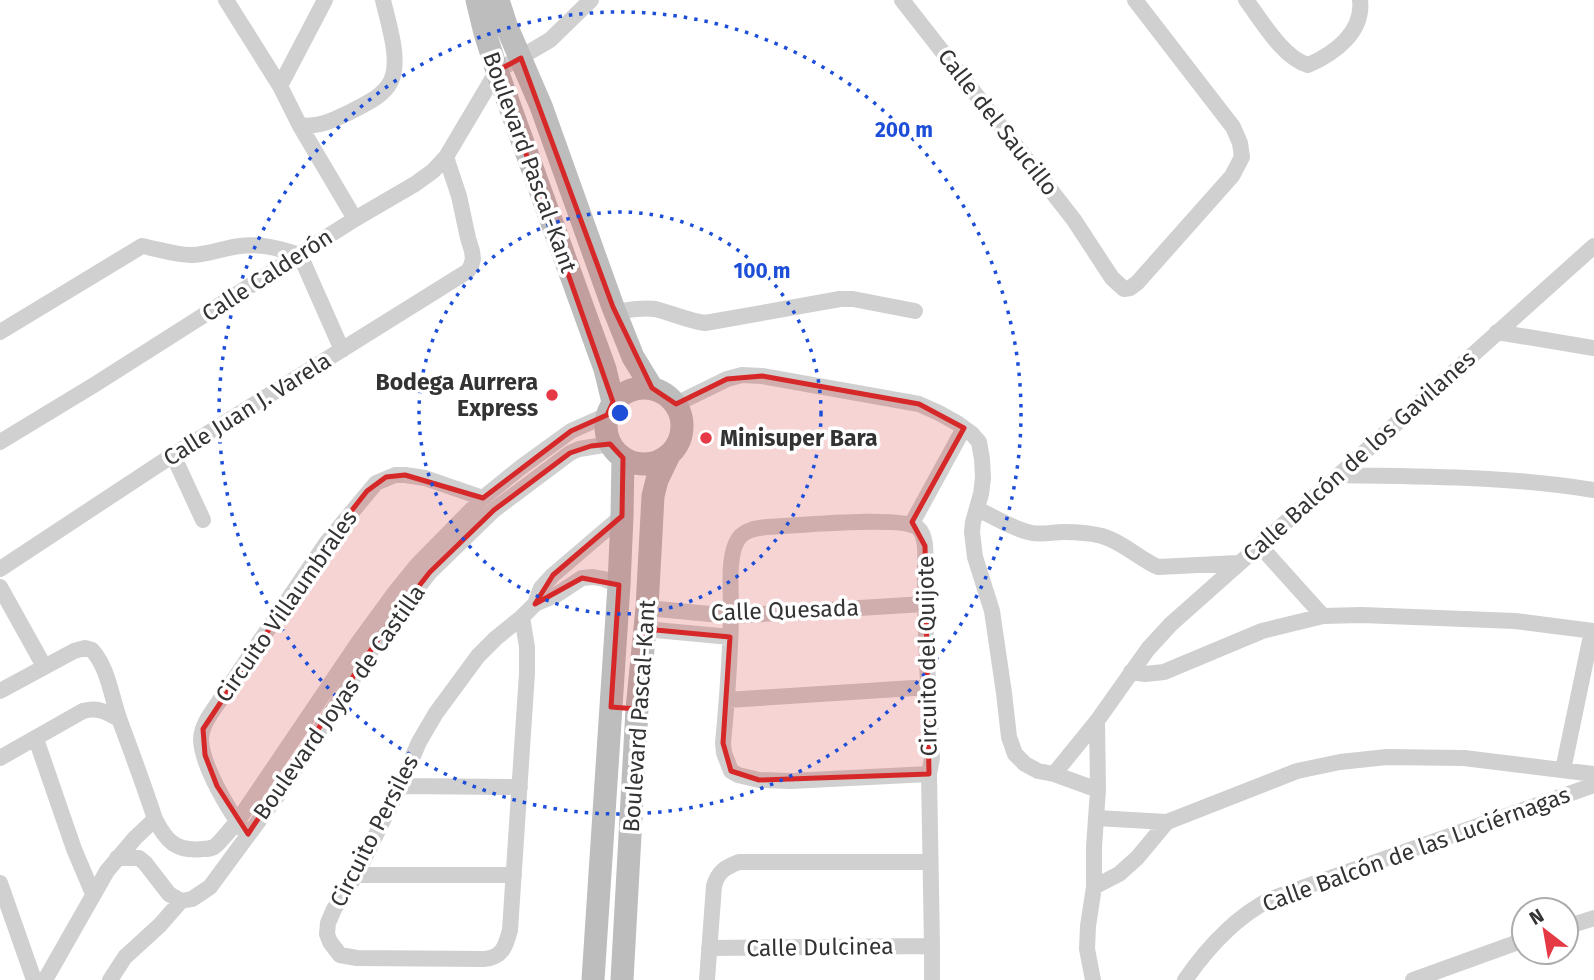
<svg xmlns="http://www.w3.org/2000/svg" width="1594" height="980" font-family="'Fira Sans',sans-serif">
<rect width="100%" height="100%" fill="#fff"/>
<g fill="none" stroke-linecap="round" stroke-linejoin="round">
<!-- street -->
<path stroke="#d0d0d0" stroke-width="16" d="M226,0L280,86L300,126L355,219
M902,0L1074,220L1112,278L1124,289L1130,288L1137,283L1232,176L1242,157L1240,143L1233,127L1135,0
M1246,0C1262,21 1283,58 1308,65C1334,54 1364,32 1360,0
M280,86L325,0
M300,126C323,126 331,121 352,111C365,104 384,96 391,81C401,60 388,22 383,0
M615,312C629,310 642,307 655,309C672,313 688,321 705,323L840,299H853L915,311
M0,332L142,246C158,249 175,255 191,255C208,255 223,248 240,246C261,243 280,249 300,255L342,350
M1497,332L1594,348
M676,404L727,379L742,375L762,376L919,404L939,413L957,423L972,434L979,442L982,459L983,478L981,494L973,522L972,532L975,557L992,611L1004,693L1009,737L1015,754L1025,764L1038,771L1054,774L1098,790
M0,442L94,385L355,219L415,184L433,171L446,157L497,71L550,40L591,0
M173,455L203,520
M1339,475C1424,477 1510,476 1594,490
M977,509C995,517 1012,529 1032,533C1043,535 1053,532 1064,532C1076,532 1090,533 1102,536C1123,542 1138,558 1158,567L1238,563
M911,525L964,428
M1260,546L1323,616
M0,569L173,455L468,271L471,266L473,259L472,251L468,238L459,196L446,157
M0,587L44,666
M535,604L541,588L553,575L622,516
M647,608L731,616L924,604
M522,617L527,647V673L510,930C506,946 502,958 484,959L357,958L340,955L330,942L327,934L328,923L334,909L356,875L400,786L419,742L436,713L478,656L496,638L522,617L535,604L556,595L582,578L593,577L604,579L619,585
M645,629L730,637
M1131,672L1145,674L1164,672L1262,631L1323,616L1362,615L1515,621L1594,631
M0,691L74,651L85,648L92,650C109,669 111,697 120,721C132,753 144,786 155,819C166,841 176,852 203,849C206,849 212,848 214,847C221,842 231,828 237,822L358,643L396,591L418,564L483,498L520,468L571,431L607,415
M727,700L929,687
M36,739L74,849L93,894
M0,758L83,711C98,707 106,712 119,719
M1563,770L1592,631
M929,774L791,781L759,780L738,775L731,771L724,753L723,743C727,701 730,660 731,618C732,597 726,555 739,538C746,529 758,528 768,527C794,526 903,515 918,528C928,537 925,558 925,569C924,632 929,695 932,758L929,774L932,946V980
M1054,774L1097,721L1148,649L1171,624L1339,475L1594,246
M400,786L520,787
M1096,818L1167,822L1297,771L1340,762L1387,757L1464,758L1594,774
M244,830C228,810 202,765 201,740C201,725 212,712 220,700L327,542L376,483L395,475H405L425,478L483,498
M117,858H139L145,863L169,894L181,901
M356,875H514
M0,883L34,980
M1094,887L1119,874L1137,858L1167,822
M181,901L192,899L210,887L280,792L385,629L430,572L494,510L570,453L579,449L610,444
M1566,927L1594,918
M709,948L932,946
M45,980L107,871L135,838L155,819
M110,980L125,957L160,925L181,901
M707,980L714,886C718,871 726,867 739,862H930
M1093,980L1087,949L1088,926L1094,887V847L1098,790L1097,721
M1185,980C1208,947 1235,917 1271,899L1594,785
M1413,980L1524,940"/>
<!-- secondary -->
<path stroke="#bdbdbd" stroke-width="23" d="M477,0L485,33L497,71L605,369L613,402
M498,0L506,25L541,106L613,307L633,357L652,388
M606 426a38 38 0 1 1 76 0a38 38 0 1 1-76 0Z
M593,980L619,585L622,516L623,458
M622,980L637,709L647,608L653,496L657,480L669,455"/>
</g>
<!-- marked area -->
<path fill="#d62828" fill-opacity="0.2" stroke="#d62828" stroke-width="5" stroke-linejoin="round" d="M521,58L613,307L652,388L676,404L727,379L762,376L919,404L964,428L912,522L925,546L929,774L759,780L731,771L723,743L730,637L645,629L637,709L611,707L619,585L582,578L535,604L553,575L622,516L623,458L610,444L591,446L570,453L494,510L430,572L385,629L248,834L217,786L205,755L203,729L327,542L367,491L386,477L405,475L483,498L571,431L607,415L613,402L497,71Z"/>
<!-- distance rings -->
<g fill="none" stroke="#1d4ed8" stroke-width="3.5" stroke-dasharray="3.5 7">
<circle cx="620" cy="413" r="201"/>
<circle cx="620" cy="413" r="401"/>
</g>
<!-- markers -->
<g fill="#e63946" stroke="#fff" stroke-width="2.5">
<circle cx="552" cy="395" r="7"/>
<circle cx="706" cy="438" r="7"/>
</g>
<g text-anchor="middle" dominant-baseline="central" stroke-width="7" stroke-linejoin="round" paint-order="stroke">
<!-- street labels -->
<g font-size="23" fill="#333" stroke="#fff">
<text transform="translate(998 122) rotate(52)">Calle del Saucillo</text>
<text transform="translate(530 162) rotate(70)">Boulevard Pascal-Kant</text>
<text transform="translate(267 275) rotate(-33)">Calle Calderón</text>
<text transform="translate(247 409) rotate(-32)">Calle Juan J. Varela</text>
<text transform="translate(1359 456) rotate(-42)">Calle Balcón de los Gavilanes</text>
<text transform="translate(286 606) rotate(-55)">Circuito Villaumbrales</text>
<text transform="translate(785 610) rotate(-2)">Calle Quesada</text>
<text transform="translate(927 656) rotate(-91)">Circuito del Quijote</text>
<text transform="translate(339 702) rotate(-55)">Boulevard Joyas de Castilla</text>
<text transform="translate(639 716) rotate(-86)">Boulevard Pascal-Kant</text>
<text transform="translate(374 831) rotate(-63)">Circuito Persiles</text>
<text transform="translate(1416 849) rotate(-20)">Calle Balcón de las Luciérnagas</text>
<text transform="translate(820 947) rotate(-1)">Calle Dulcinea</text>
</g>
<!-- poi labels -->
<g font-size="23" font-weight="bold" fill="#333" stroke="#fff" text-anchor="end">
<text x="538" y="382">Bodega Aurrera<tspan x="538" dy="26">Express</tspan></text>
<text x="720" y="438" text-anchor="start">Minisuper Bara</text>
</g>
</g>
<circle cx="620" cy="413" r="10" fill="#1d4ed8" stroke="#fff" stroke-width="3.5"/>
<g font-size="21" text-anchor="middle" font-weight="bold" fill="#1d4ed8" stroke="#fff" stroke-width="7" stroke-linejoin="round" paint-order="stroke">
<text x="904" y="137">200 m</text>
<text x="762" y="278">100 m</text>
</g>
<!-- north arrow -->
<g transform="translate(1545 931) rotate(329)"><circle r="33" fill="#ffffff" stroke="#adadad" stroke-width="2"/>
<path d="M0-5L12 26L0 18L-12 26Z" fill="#e63946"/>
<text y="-10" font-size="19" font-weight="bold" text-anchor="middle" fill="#333333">N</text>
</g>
</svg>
